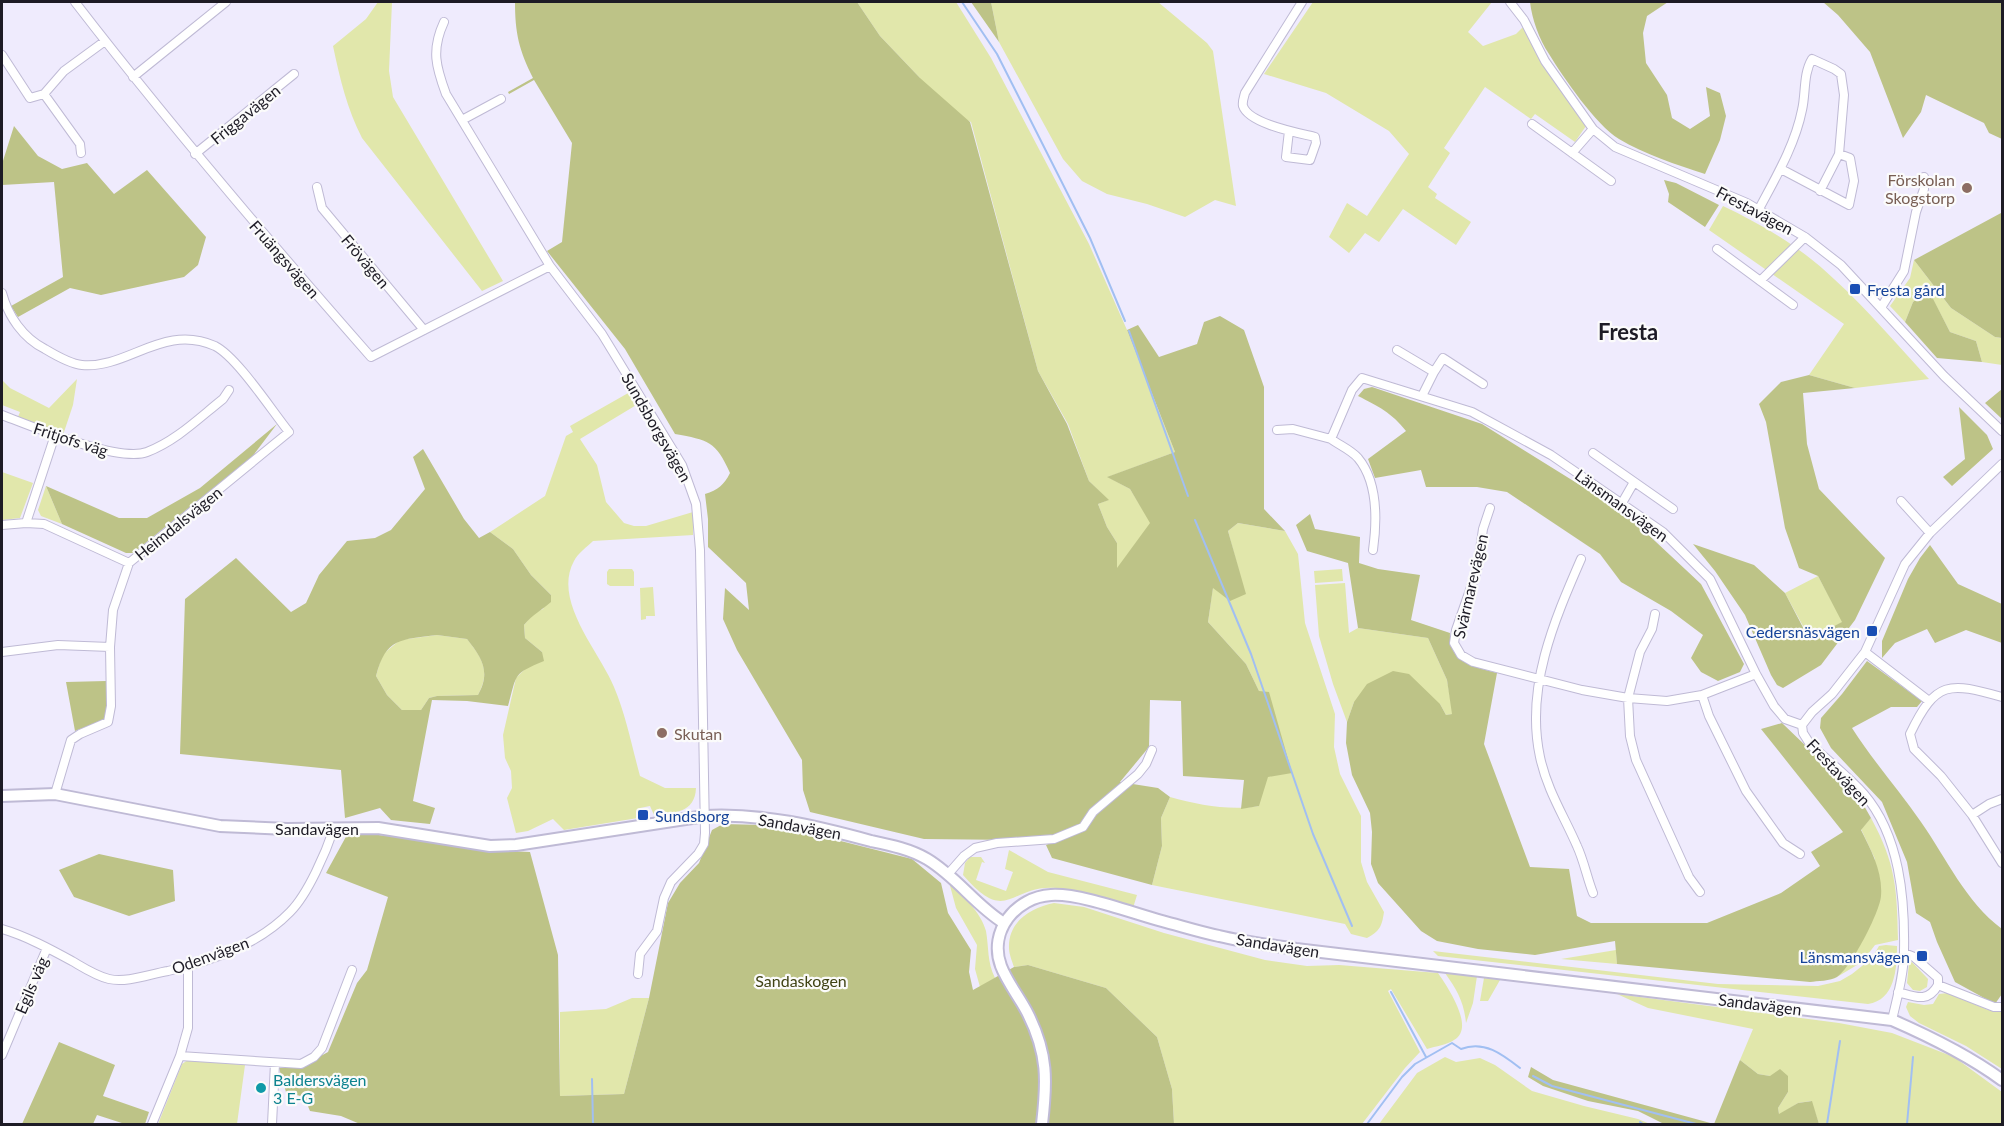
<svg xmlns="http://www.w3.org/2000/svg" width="2004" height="1126" font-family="Lato,sans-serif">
<rect width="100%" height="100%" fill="#efebfd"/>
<!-- green -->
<path fill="#e1e7ab" d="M378,2H392L389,71L393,97L503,281L482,291L362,138C347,109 340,79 333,46L366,19Z
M701,2L920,78L880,36L857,2H956L991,58L1089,244L1127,330L1175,452L1108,477L1130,489L1151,523L1117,569V543L1107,527L1098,504L1108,500L1089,481L1068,424L1038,371L971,122Z
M991,2H1158L1207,43L1213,51L1236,206L1215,200L1185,217L1147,204L1107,194L1082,181L1063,159L999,42Z
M1313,2H1492L1468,32L1483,46L1516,34L1524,26L1586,126L1575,142L1535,114L1531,119L1485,87L1444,148L1450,153L1428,187L1437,194L1435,198L1471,222L1456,245L1403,209L1379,242L1365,233L1349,253L1329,237L1347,203L1367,216L1409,154L1389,131L1326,93L1264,74Z
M1723,206C1763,225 1802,248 1834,279C1868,310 1898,346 1929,379L1855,388L1809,375L1844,324L1709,230Z
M1914,260L1951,308L1995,337L2002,338V365L1982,362L1976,341L1950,332L1928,290L1913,302L1905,322L1890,306L1910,278Z
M77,379L73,405L63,435L17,419L20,412L2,405V380L10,388L49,408Z
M630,392L638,404L580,439L597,465L606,502L624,523L634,526H646L693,512V535L593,541C587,547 578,553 574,561C552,601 600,652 614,687C626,715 632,747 640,776L665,788H696C695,813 674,813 654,815L650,806L640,808L638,818L564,830L553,819L528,831L516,833L507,798L512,788L511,771L505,758L503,735L516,678L542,652L525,638L524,625L534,613L543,609L551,595L531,575L513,549L490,532L545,496L566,436L573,432L570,426Z
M2,472L33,483L20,518L2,520Z
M46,486L62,524L41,516L38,510Z
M1238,523L1285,531L1298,554L1305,623L1335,714L1334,747L1340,774L1361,816V862L1367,882L1384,912C1382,926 1380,931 1367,938L1351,934L1345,924L1152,885L1162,846L1161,818L1170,797C1199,805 1230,811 1259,806V691L1246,664L1208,622L1213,587L1245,594L1228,531Z
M609,569H632L634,572V586H610L607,584V572Z
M1342,569L1343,581L1315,583L1314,571Z
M1818,576L1843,622L1810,639L1785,593Z
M1345,583L1349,633L1358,628L1428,638L1447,680L1453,714L1446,715L1440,704L1354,702L1347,722L1333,684L1319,636L1315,585Z
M653,587L655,616H646V619L641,620L640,588Z
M437,635L467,639C482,658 491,671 478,695L437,696L429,698L421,710H402L387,695L376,676L382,655L400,640Z
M1871,818C1896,864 1897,889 1898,940L1875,945L1862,962L1837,977L1853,958L1875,859L1861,829Z
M1009,850L1048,872L1137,895L1133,908C1111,902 1080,890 1057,888C1009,884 1008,927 963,875L965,863L970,857H981L985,863L982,862L976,880L1006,891L1013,872L1005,869Z
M949,882C962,895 981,912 986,931C989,948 987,962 995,978L980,987L975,969L977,945L956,908Z
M1054,903L1084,907L1164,933L1265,960L1307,966L1339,965L1438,973C1447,986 1476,1028 1454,1040C1447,1045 1436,1046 1427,1049L1391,989L1388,991L1420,1052L1405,1068L1362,1124H1174L1172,1089L1157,1037L1106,988L1028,965L1014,967C1012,961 1009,954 1009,948C1008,921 1031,908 1054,903Z
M1886,945L1897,946C1897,969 1895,1000 1868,1004L1438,956L1433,951L1718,984L1818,986L1840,981L1852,974L1872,958L1879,946Z
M1616,950L1617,964L1561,959Z
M1912,962L1928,979L1927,987L1920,991L1913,990L1907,983L1909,963Z
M1445,973L1477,976L1473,1003L1466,1023C1464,1002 1457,990 1445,973Z
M1484,978L1500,980L1488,1001H1480Z
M1948,993L1988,1010L2002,1012V1069L1966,1046L1919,1023L1910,1016L1906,1007L1908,1002L1924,1005L1933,1004L1939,994Z
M1617,994L1839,1023L1892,1033L1954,1057L2002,1092V1124H1819L1811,1101L1798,1103L1779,1115L1778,1108L1788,1092L1770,1076L1758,1074L1740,1060L1753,1029L1648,1008Z
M632,998H649L624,1094L560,1096V1012L606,1009Z
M1445,1057L1456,1062L1480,1058L1495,1065L1532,1091L1584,1106L1638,1119L1650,1124H1379L1417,1073Z
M188,1060L245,1065L237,1124H158L182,1064Z"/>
<!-- forest -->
<path fill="#bdc387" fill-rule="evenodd" d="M515,2H857L880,36L920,78L970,122L1038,371L1067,424L1089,481L1109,500L1098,504L1107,527L1117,543V568L1150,523L1130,489L1107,477L1175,452L1127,330L1138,325L1159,357L1197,344L1204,322L1220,316L1244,330L1264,387V509L1285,531L1238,523L1228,531L1246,594L1230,601L1213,588L1208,622L1246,664L1259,691L1269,692L1292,773L1268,777L1259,806L1241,809L1244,780L1183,776L1181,701L1150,700L1149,747L1120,782L1158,788L1170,797L1161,818L1162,846L1152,885L1052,858L1046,845L1078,832L1016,840L924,839L810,812L803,790L802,760L737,650L723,619L725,588L749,610L746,583L708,547V519L705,494C718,490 724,485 730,473C716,441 708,440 675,434L625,349L547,251L562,242L572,143L534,80L509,94L508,92L533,78C519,50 515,33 515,2Z
M971,2H991L999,42Z
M1530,2H1668L1647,16L1643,33L1646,63L1667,95L1672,118L1690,129L1710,116L1706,87L1720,93L1726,116L1720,140L1705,174C1677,165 1644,154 1619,139C1596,125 1563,77 1549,54C1539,39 1532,19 1530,2Z
M1823,2H2002V139L1989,133L1984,123L1926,95L1921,112L1903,138L1870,52L1838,15Z
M14,126L38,156L62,169L87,163L114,194L147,170L206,237L198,265L184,277L101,295L70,288L18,317L11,306L63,277L54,182L2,185V164Z
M1664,180L1676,183L1719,205L1705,227L1668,202L1669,194Z
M2002,211V338L1995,337L1951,308L1914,260L2001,213Z
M1928,289L1950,332L1976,341L1982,362L1937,358L1905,322L1913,302Z
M1809,375L1855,388L1803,393L1807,444L1819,489L1885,558L1855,620L1821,665L1783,688L1777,685L1771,675L1745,615L1715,571L1693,544L1754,565L1785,593L1809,639L1842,622L1818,576L1799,568L1785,528L1766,422L1759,404L1781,382Z
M1372,387L1482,424L1625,513L1701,584L1744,664L1740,672L1718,681L1701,672L1691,658L1703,635L1671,611L1621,582L1600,554L1507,492L1477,487H1426L1421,470L1375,478L1368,459L1406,431C1392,413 1378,406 1358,396L1364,389Z
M2002,389V419L1985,403Z
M1959,407L1987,435L1993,449L1952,486L1943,477L1965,459Z
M277,424L252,457L133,553H126L62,524L46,486L119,518H147L200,488Z
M423,449L464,519L479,538L490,532L513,549L531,575L551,595V602C541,611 533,614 524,625L525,638L542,652L544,661C513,674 517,673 508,706L467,701L432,700L413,801L435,808L430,824L391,820L380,808L345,818L341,770L180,754L185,599L236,558L291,612L306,603L319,575L347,541L375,538L391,530L425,489L413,457ZM437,635L467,639C482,658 491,672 478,695L437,696L429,698L421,710H402L387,695L376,676C386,637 401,640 437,635Z
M1310,514L1315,529L1360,537L1359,563L1378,569L1420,575L1411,620L1450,633C1448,662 1474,667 1497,673L1484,744L1530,867L1569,869L1577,916L1591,923H1707L1781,893L1820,866L1811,852L1843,832L1761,729L1782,723L1859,797L1871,818L1861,830C1871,850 1883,872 1881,896C1880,912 1851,968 1837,977C1831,981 1817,981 1810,982L1617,964L1615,941L1535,955L1478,949L1437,941L1421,931L1378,883L1371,864L1372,832L1370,813L1352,775L1346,743L1347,722L1354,702L1367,684L1393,671L1409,674L1440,704L1446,715L1452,714L1447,680L1428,638L1358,628L1348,563L1307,551L1296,525Z
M1930,545L1958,584L2002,604V643L1966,630L1935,643L1927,629L1895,643L1882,658V641L1908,579L1920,558Z
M1867,661L1922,701L1917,707H1891L1852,728C1873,761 1899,790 1921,822C1947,859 1965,901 2002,929V994L1995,1004L1955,982L1937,942L1930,922L1916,913L1907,862L1882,802L1831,748L1820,728L1821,718L1842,694Z
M106,681V719L75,731L66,682Z
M723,824L763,825L805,832L912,859L941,883L948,913L971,950L969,972L973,990L1014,967L1028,965L1106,988L1157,1037L1172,1089L1174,1124H360L341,1116L310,1111L304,1097L286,1092L279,1068L301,1067L328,1052L357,983L367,970L388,897L326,873L348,833C409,835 469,850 530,852L558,955L560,1096L624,1094L649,998L668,903L680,883L699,863L712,830Z
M99,854L173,870L175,901L129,916L74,897L59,870Z
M59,1042L115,1065L103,1096L149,1112L145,1124H125L97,1115L93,1124H22Z
M1740,1060L1758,1074L1770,1076L1780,1069L1788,1076V1092L1778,1108L1779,1114L1798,1103L1812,1101L1819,1124H1664L1638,1111L1588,1101L1543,1086L1528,1077L1531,1067L1553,1080L1714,1124Z"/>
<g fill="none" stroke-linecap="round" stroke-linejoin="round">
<!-- stream -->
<path stroke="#a1bff2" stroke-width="2" d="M962,2L997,54L1090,238L1125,321
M1129,331L1188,496
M1195,520L1251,654L1313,834L1352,926
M1391,992L1426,1057
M1533,1076L1552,1086L1696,1124
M592,1079L593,1124
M1640,1122L1643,1124
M1367,1124L1402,1077L1415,1064L1452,1043L1461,1049C1484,1040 1502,1054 1520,1068
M1827,1124L1840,1041
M1907,1124L1913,1057"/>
<!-- street casing -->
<g stroke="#bfbad5" stroke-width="10">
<path id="street" d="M75,2C169,124 269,241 371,357L550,266
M1510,2L1524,20L1545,61L1593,129L1615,147L1747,203L1805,237L1841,265L1944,376L2002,431
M444,22C431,50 436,67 446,94L550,266L602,334L682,465L696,504L700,550L705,833L704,844L698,854L671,882L664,898L657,931L640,954L638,974
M2,55L30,98L44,94
M133,77L226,2
M462,120L501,99
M1532,124L1611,181
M1289,131L1286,157L1310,160L1316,143L1315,137C1299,133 1249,124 1243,106C1242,102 1244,97 1245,93L1302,2
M81,153L80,144L44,94L64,71L105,41
M1572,153L1593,129
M195,154L294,74
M1781,169L1849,205L1854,181L1850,158L1839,154
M317,187L322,208L424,330
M1759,209C1776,177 1795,145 1802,110C1806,93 1803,74 1812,59L1834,69L1841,74L1844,95L1839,154L1820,191
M1717,249L1793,305
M1760,281L1805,237
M2,293C8,316 23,338 45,349C55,355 70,364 82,365C128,369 163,323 215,346C237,357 272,411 289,432L129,563L113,610L110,647L111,706L108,722L80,734L71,740L55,794
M1882,306L1904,271L1916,212L1924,189V177
M1397,350L1434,372L1443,358L1483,384
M1422,396L1434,372
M2,415C31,426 119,463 147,452C176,441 199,418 223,399L229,390
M1277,430L1293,429L1331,439
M1593,453L1673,509
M1901,501L1930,533
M1622,503L1634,482
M1490,508L1483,529L1477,570L1456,630L1454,643L1461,655L1473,662L1582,690L1628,698L1667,701L1702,695L1756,674
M26,523L55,435
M2,525L26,523L44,524L129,563
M1373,550C1377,521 1378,482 1358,458C1351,450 1339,445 1331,439L1352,390L1362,378L1472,412L1551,455L1663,532L1710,579L1756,674L1774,706L1785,719L1802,725
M1581,559C1554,621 1525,688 1540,757C1547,790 1564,816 1577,846C1584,861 1587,878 1593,893
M1655,614L1652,629L1640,652L1628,698L1630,736L1636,760L1689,877L1700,892
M2,652L58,645L110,647
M1865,652L1929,701
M1702,695L1709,716L1746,791L1783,843L1800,854
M2002,697C1949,682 1936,680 1910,734L1914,749L1941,776L1972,815L2002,863
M1972,815L1989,804L2002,799
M949,873L964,856L975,848L997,843L1054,839L1083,827L1093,812L1138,774L1146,764L1152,750
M2,929C26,936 50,949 72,961C84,968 96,976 109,979C127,983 150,974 168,971C211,961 258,945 290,912C308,894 326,852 334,828
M1904,953L1914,957L1938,978V985L1994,1007H2002
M1898,992C1916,997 1928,1003 1938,985
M1892,1020C1897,998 1904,974 1904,951C1905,899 1900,836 1864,794C1848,776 1827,760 1810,744L1803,733L1802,725L1812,712L1832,694L1865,652L1905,564L1930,533L2002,464
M2,1055L47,948
M180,1056L301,1064L314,1057L322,1048L352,970
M152,1124L180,1056L188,1028V966
M272,1124L275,1063"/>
</g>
<!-- secondary casing -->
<g stroke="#bfbad5" stroke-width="14">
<path id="secondary" d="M2,796L55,794L220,826L287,829L378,828L490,846L516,845L705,816C762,813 816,826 871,841C890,845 910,849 927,859C957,877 975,905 1004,923
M1042,1124C1047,1081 1048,1054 1028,1014C1020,998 1007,982 1001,966C988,931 1016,897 1051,895C1080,893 1132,913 1162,921C1181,926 1200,932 1219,936C1244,942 1270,945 1296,949L1892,1020C1931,1037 1968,1055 2002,1080"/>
</g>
<!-- street -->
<use href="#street" stroke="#fff" stroke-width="8"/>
<!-- secondary -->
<use href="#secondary" stroke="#fff" stroke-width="10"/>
</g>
<!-- markers -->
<g fill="#8d6e63" stroke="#fbfbfb" stroke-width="2">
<circle cx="1967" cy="188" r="6"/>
<circle cx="662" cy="733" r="6"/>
</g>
<g fill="#1a4fb4" stroke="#fbfbfb" stroke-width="2">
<rect x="1849" y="283" width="12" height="12" rx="3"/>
<rect x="1866" y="625" width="12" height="12" rx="3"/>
<rect x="637" y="809" width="12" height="12" rx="3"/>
<rect x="1916" y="950" width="12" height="12" rx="3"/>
</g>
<circle fill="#0f9aa8" stroke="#fbfbfb" stroke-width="2" cx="261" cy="1088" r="6"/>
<g text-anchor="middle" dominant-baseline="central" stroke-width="4.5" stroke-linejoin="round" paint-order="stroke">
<!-- street labels -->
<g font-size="16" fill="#1d1b25" stroke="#fbfbfb">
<text transform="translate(245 114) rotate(-39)">Friggavägen</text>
<text transform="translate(1755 210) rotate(28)">Frestavägen</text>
<text transform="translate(285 259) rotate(49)">Fruängsvägen</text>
<text transform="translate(366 261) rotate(50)">Frövägen</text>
<text transform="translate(657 427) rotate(60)">Sundsborgsvägen</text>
<text transform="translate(71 439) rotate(18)">Fritjofs väg</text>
<text transform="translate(1622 505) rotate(36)">Länsmansvägen</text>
<text transform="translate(178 523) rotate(-39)">Heimdalsvägen</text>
<text transform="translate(1470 586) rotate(-77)">Svärmarevägen</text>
<text transform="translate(1839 772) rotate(47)">Frestavägen</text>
<text transform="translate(800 826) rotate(10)">Sandavägen</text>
<text x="317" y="828">Sandavägen</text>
<text transform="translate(1278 945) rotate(9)">Sandavägen</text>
<text transform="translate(210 955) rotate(-20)">Odenvägen</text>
<text transform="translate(31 985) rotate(-67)">Egils väg</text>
<text transform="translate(1760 1004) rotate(7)">Sandavägen</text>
</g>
<!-- education labels -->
<g font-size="16" fill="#785e54" stroke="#fbfbfb" text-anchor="end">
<text x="1955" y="179">Förskolan<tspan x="1955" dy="18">Skogstorp</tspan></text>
<text x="674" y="733" text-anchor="start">Skutan</text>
</g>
<!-- transit labels -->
<g font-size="16" fill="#164399" stroke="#fbfbfb" text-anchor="start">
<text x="1867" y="289">Fresta gård</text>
<text x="1860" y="631" text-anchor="end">Cedersnäsvägen</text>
<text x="655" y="815">Sundsborg</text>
<text x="1910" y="956" text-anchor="end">Länsmansvägen</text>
</g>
<!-- park labels -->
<g font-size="16" fill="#404315" stroke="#fbfbfb">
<text x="801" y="980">Sandaskogen</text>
</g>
<!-- culture labels -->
<g font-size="16" fill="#0d838f" stroke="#fbfbfb" text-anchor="start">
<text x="273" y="1079">Baldersvägen<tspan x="273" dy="18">3 E-G</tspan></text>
</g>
<!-- district labels -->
<g font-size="22" font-weight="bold" fill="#1d1b25" stroke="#fbfbfb">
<text x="1628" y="331">Fresta</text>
</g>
</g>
<!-- border -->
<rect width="2004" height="1126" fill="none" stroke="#1d1b25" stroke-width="6"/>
</svg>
